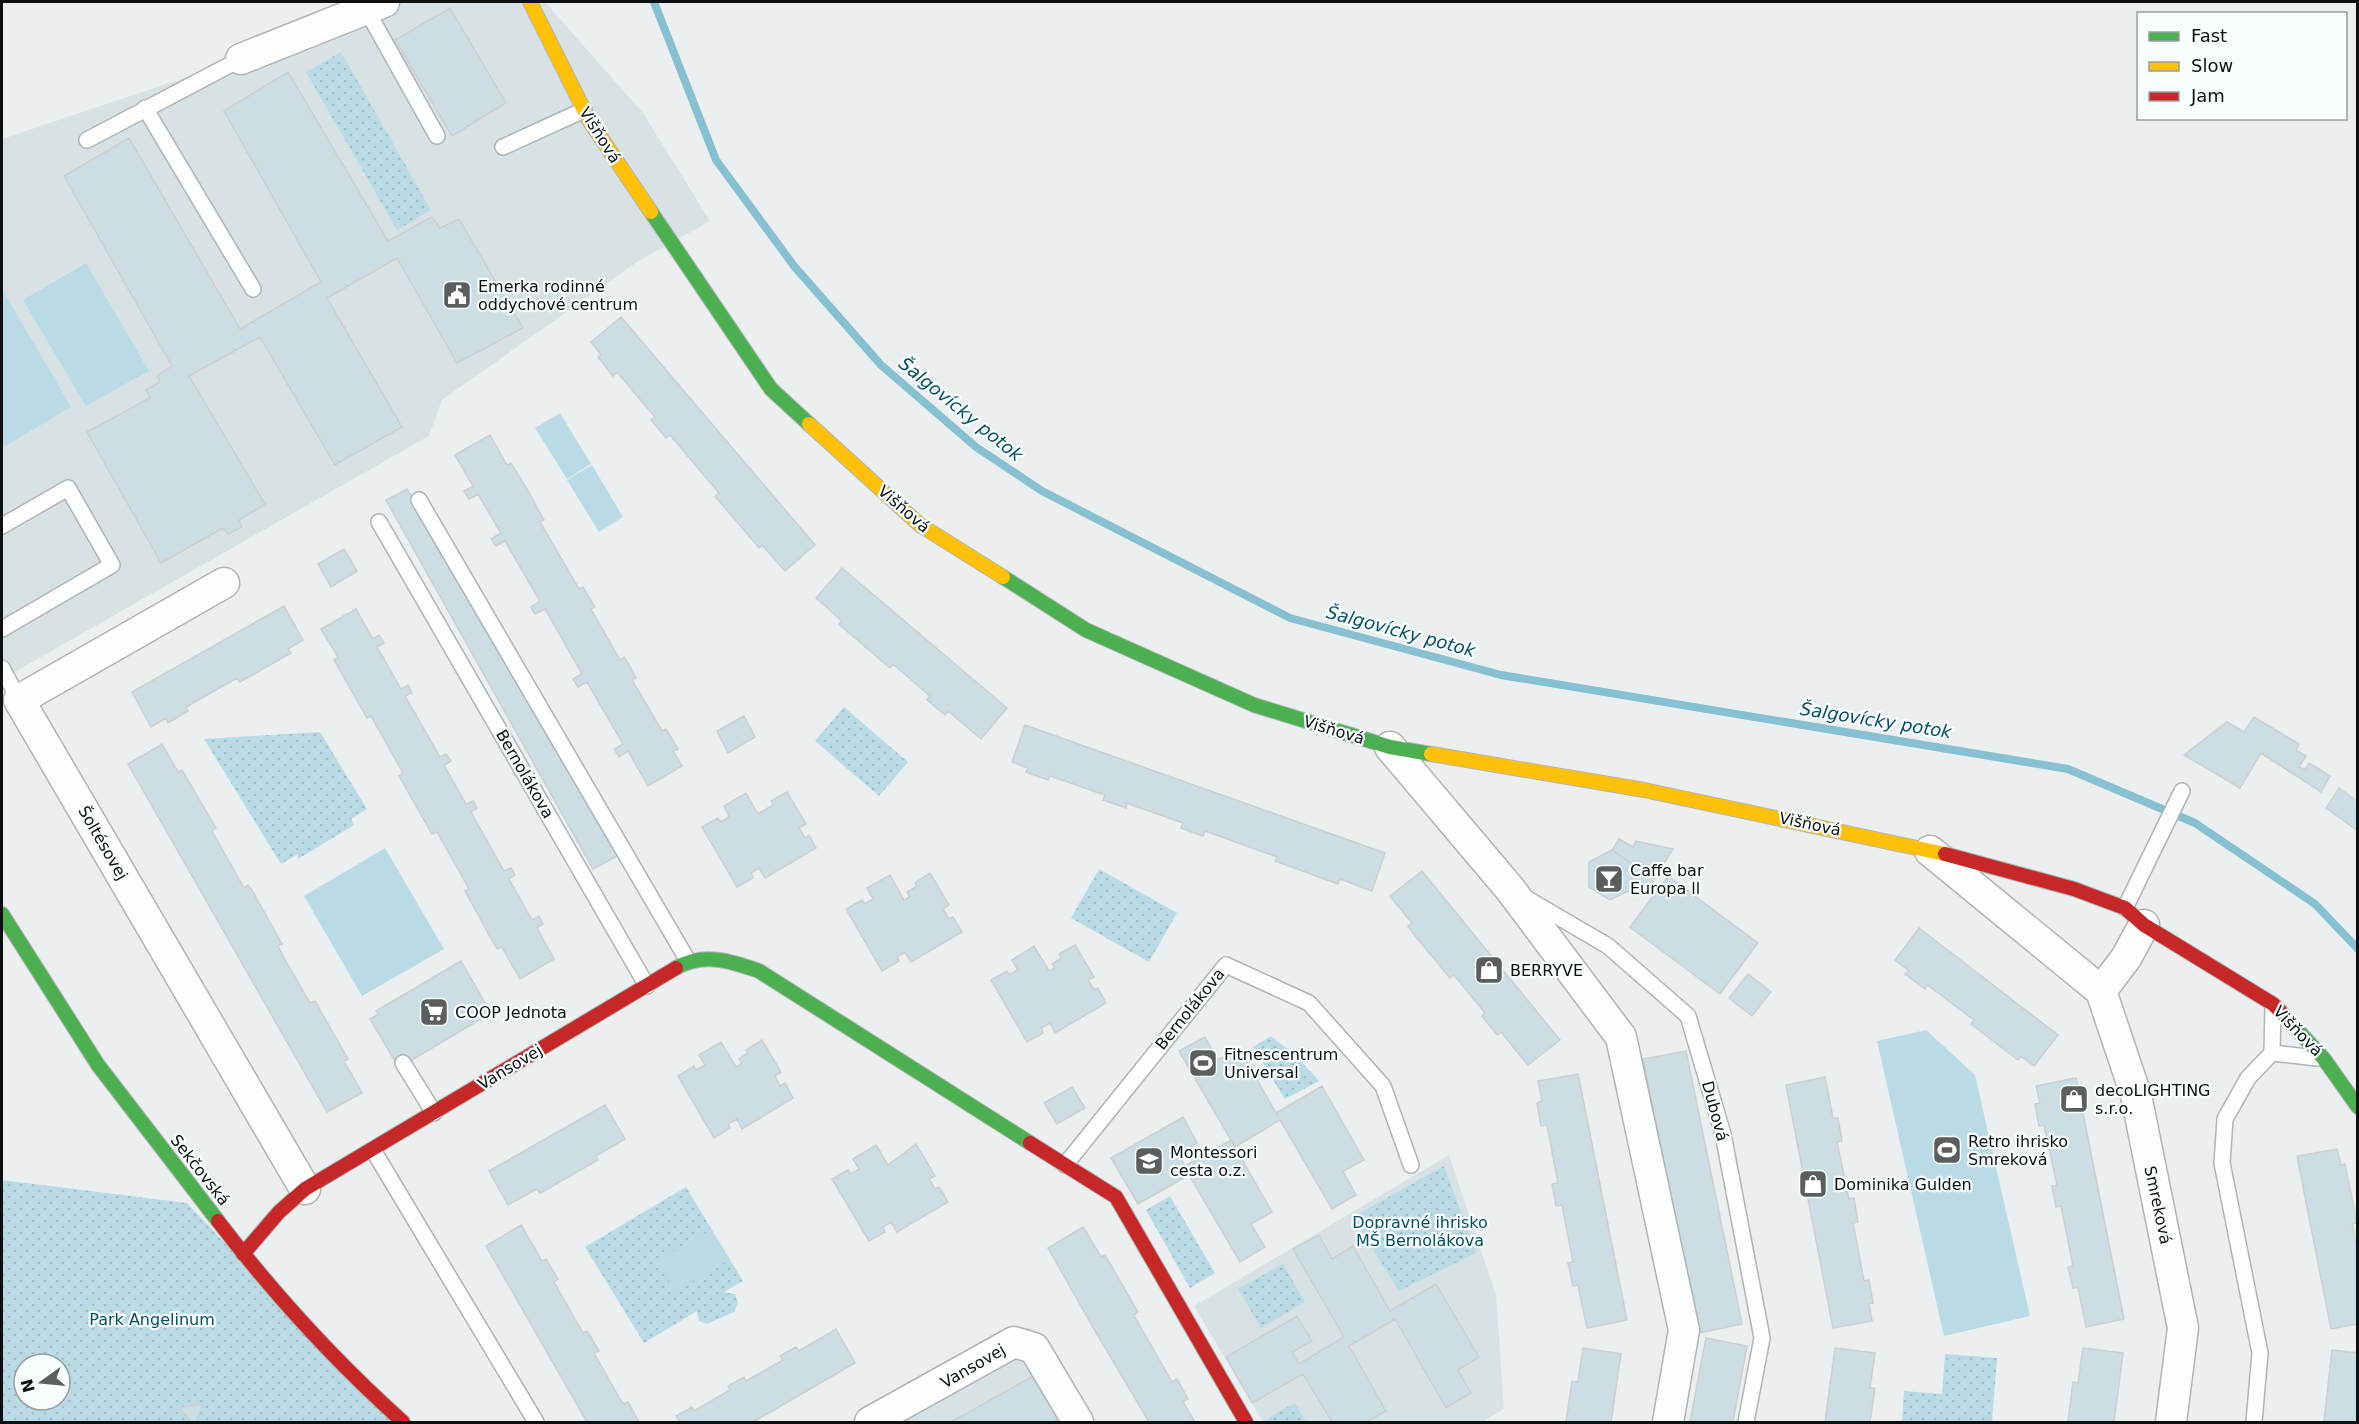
<svg xmlns="http://www.w3.org/2000/svg" width="2359" height="1424" font-family="'DejaVu Sans',sans-serif">
<defs>
<pattern id="park-dots" width="8" height="8" patternUnits="userSpaceOnUse" patternTransform="scale(1.5)"><rect width="8" height="8" fill="#badbe5"/><path d="M2 2h.1M6 6h.1" fill="none" stroke="#9fbbc3" stroke-width="1.8" stroke-linecap="round"/></pattern>
</defs>
<rect width="100%" height="100%" fill="#ebeff0"/>
<!-- built -->
<path fill="#d8e2e5" d="M384,2H545L643,113L710,221L637,262L442,400L429,436L2,679V139L241,59Z
M1449,1155L1496,1295L1504,1409L1482,1422H1263L1194,1306Z
M1030,1327L1086,1422H856Z"/>
<!-- park -->
<path fill="url(#park-dots)" fill-rule="evenodd" d="M341,52L431,210L397,230L306,72Z
M844,707L908,762L879,796L815,741Z
M320,732L367,809L351,819L354,825L298,859V854L281,864L204,739Z
M1099,869L1177,913L1149,962L1071,918Z
M1271,1036L1295,1055L1319,1081L1285,1099L1253,1047Z
M1444,1166L1476,1253L1399,1291L1353,1217Z
M2,1180L187,1203L393,1422H2ZM24,1364H60V1400H24Z
M686,1187L743,1281L724,1292L735,1294L738,1303L734,1312L707,1324L699,1321L697,1311L644,1343L585,1247Z
M1170,1196L1215,1273L1190,1288L1146,1210Z
M1283,1264L1305,1302L1261,1328L1238,1289Z
M1945,1354L1997,1358L1992,1422H1902L1904,1391L1942,1394Z
M1295,1403L1306,1422H1271L1268,1418Z"/>
<!-- pitch -->
<path fill="#badbe5" d="M86,263L149,371L86,406L23,300Z
M2,289L71,407L2,448Z
M560,413L591,464L567,479L535,428Z
M592,465L623,517L599,532L567,480Z
M385,848L444,949L362,996L304,896Z
M1926,1030L1975,1075L2030,1316L1944,1336L1877,1041Z
M711,1229L729,1260L675,1292L657,1261Z"/>
<g fill="none" stroke-linecap="round" stroke-linejoin="round">
<!-- stream -->
<path stroke="#87c0d0" stroke-width="8" d="M654,2L716,160L794,266L881,365L976,447L1042,491L1290,618L1501,675L2068,769L2195,823L2315,904L2358,949"/>
</g>
<!-- building -->
<path fill="#ccdde3" stroke="#cccfd0" stroke-width="1.5" d="M450,8L506,103L452,136L395,40Z
M288,72L388,241L432,217L440,228L459,219L523,328L457,363L397,258L327,298L402,427L335,465L260,337L189,376L265,504L239,520L242,527L228,534L223,528L161,563L87,432L150,398L146,390L160,382L157,376L172,366L64,176L129,138L240,329L321,282L224,111Z
M621,317L815,545L785,571L762,545L759,548L715,496L719,493L670,435L666,438L651,420L655,417L617,372L613,376L598,357L601,355L591,342Z
M490,435L507,465L511,463L528,491L544,520L540,522L579,589L583,587L595,607L591,609L620,660L624,657L628,663L636,678L632,680L662,731L666,729L678,749L673,751L682,766L648,786L628,751L619,757L614,749L623,744L587,682L578,687L573,679L582,674L545,609L535,614L533,611L531,607L540,601L505,541L496,546L493,542L491,539L501,533L478,494L469,499L464,491L473,486L455,455Z
M407,489L619,855L593,869L386,500Z
M344,549L357,571L331,587L318,564Z
M842,568L1007,708L981,739L948,711L945,715L927,700L930,696L893,664L890,668L842,627L839,624L842,621L816,598Z
M284,606L303,640L288,649L291,653L240,682L237,678L186,707L188,711L168,723L166,718L151,727L132,692Z
M356,609L373,639L379,635L384,643L377,647L401,689L408,685L412,693L405,696L440,757L446,754L451,761L444,765L466,804L473,801L477,808L471,812L504,871L511,868L515,875L509,879L532,920L539,916L543,924L537,928L554,959L520,979L502,947L497,949L465,891L469,889L437,832L432,834L399,776L403,773L371,716L367,718L334,660L338,657L321,629Z
M744,716L755,737L728,753L717,731Z
M2254,717L2299,744L2296,750L2306,756L2299,767L2305,770L2309,763L2330,776L2321,792L2261,753L2240,788L2184,755L2227,722L2244,732Z
M1025,725L1385,853L1372,891L1340,879L1338,884L1275,861L1277,857L1205,831L1203,836L1181,828L1183,823L1132,805L1127,803L1126,808L1103,800L1105,795L1050,776L1048,780L1026,772L1028,768L1012,762Z
M162,744L178,772L182,770L216,828L212,831L244,888L248,885L253,892L282,944L278,946L283,956L310,1003L315,1001L348,1059L344,1061L362,1093L327,1112L128,764Z
M2339,788L2358,802V831L2326,808Z
M787,792L806,824L799,828L805,838L809,835L816,848L765,878L759,868L751,873L753,878L737,887L702,827L718,818L721,822L729,817L724,806L746,793L758,814L773,805L771,801Z
M1619,839L1633,847L1636,841L1673,849L1648,889L1639,885L1632,889V864L1612,850Z
M1612,850L1632,864V889L1610,900L1589,887V862Z
M1422,871L1560,1040L1528,1065L1501,1032L1497,1035L1482,1016L1485,1013L1454,975L1450,978L1412,932L1408,926L1412,923L1390,896Z
M930,873L949,905L943,909L949,919L953,917L962,932L911,962L905,952L897,957L899,961L882,971L846,909L862,900L865,904L873,899L867,888L890,875L904,900L910,897L907,892L917,886L915,883Z
M1668,876L1758,943L1720,994L1630,927Z
M1919,928L2058,1035L2034,1066L2021,1056L2018,1060L1971,1024L1974,1020L1930,987L1927,985L1925,989L1905,974L1909,971L1895,960Z
M1075,945L1094,977L1088,980L1094,990L1098,988L1106,1003L1055,1033L1050,1023L1041,1028L1043,1033L1027,1042L991,980L1007,971L1009,975L1018,970L1012,960L1034,946L1049,971L1055,968L1052,964L1061,958L1059,954Z
M461,961L491,1013L407,1063H396L370,1019L379,1014L376,1011Z
M1748,974L1771,992L1752,1016L1729,998Z
M1205,1037L1218,1060L1239,1048L1280,1120L1235,1147L1179,1051Z
M762,1040L781,1072L775,1076L780,1086L785,1083L793,1098L742,1129L737,1119L728,1124L730,1128L714,1138L678,1076L694,1066L696,1070L705,1065L699,1055L721,1042L736,1067L742,1063L739,1059L748,1053L746,1050Z
M1686,1051L1742,1324L1699,1333L1643,1059Z
M1578,1074L1627,1320L1587,1328L1578,1285L1573,1286L1568,1263L1573,1262L1562,1205L1556,1206L1552,1184L1558,1183L1547,1125L1541,1126L1537,1103L1542,1101L1538,1081Z
M1825,1077L1833,1118H1838L1842,1141L1837,1142L1849,1199L1854,1198L1858,1222L1853,1223L1864,1281L1869,1280L1873,1303L1869,1304L1872,1321L1833,1328L1786,1085Z
M2076,1078L2124,1319L2086,1327L2078,1287L2073,1288L2068,1267L2073,1266L2061,1206L2056,1207L2052,1186L2057,1185L2044,1125L2039,1126L2035,1104L2040,1103L2036,1086Z
M1322,1086L1364,1160L1343,1171L1356,1195L1332,1209L1276,1113Z
M1072,1087L1085,1108L1057,1124L1044,1103Z
M605,1105L625,1139L596,1156L598,1160L544,1191L540,1193L537,1189L508,1205L489,1171Z
M1183,1117L1197,1143L1178,1154L1185,1166L1231,1140L1272,1212L1251,1224L1265,1247L1240,1262L1189,1175L1138,1204L1111,1158Z
M916,1144L935,1176L929,1179L935,1189L939,1187L948,1202L897,1232L891,1222L883,1227L885,1232L869,1241L832,1179L848,1170L851,1174L859,1169L853,1159L876,1145L888,1165Z
M2337,1149L2341,1165L2345,1164L2357,1223L2352,1224L2358,1253V1324L2331,1329L2297,1156Z
M521,1225L542,1261L546,1259L558,1279L554,1282L583,1333L587,1331L599,1351L594,1353L620,1399L624,1404L628,1402L639,1422H587L486,1246Z
M1083,1227L1101,1257L1105,1255L1138,1312L1134,1315L1136,1319L1172,1382L1177,1379L1188,1399L1183,1402L1195,1422H1149L1094,1329L1048,1248Z
M1319,1235L1332,1259L1353,1246L1390,1311L1436,1284L1479,1357L1458,1370L1471,1393L1446,1408L1395,1319L1349,1346L1386,1411L1366,1422H1332L1303,1374L1252,1403L1226,1357L1297,1316L1312,1341L1292,1352L1299,1364L1344,1337L1293,1249Z
M836,1329L855,1363L753,1422H680L676,1416L692,1407L694,1411L730,1390L728,1386L744,1377L746,1381L783,1360L780,1356L796,1347L799,1351Z
M1706,1338L1747,1346L1733,1422H1690Z
M1583,1348L1621,1354L1611,1422H1566L1572,1381L1578,1382Z
M1835,1348L1875,1353L1870,1388H1875L1870,1422H1825Z
M2083,1348L2123,1353L2114,1422H2068L2073,1382L2078,1383Z
M2332,1350L2358,1353V1422H2324Z
M1035,1375L1059,1419L1053,1422H951Z
M203,1404L196,1422H191L179,1408Z"/>
<g fill="none" stroke-linecap="round" stroke-linejoin="round">
<!-- lane casing -->
<g stroke="#b0b4b5" stroke-width="18">
<path id="lane" d="M366,9L437,136
M145,108L253,289
M87,140L241,59
M503,147L584,110
M419,500L688,961
M379,522L647,986
M2,526L68,488L112,565L2,629
M2,668L19,700
M1526,898L1608,946L1688,1016L1723,1134L1762,1338L1746,1422
M2125,908L2182,791
M2272,1053L2317,1058
M403,1063L434,1113
M373,1150L536,1422
M1065,1165L1226,965L1309,1003L1383,1086L1411,1165
M2254,1422L2260,1353L2222,1163L2225,1119L2248,1078L2272,1053L2273,1007"/>
</g>
<!-- street casing -->
<g stroke="#b0b4b5" stroke-width="33">
<path id="street" d="M241,59L384,2
M224,583L19,700L305,1189
M1390,747L1510,889L1621,1037L1684,1330L1668,1422
M1930,851L2101,991L2136,1095L2183,1328L2171,1422
M2101,991L2126,958L2144,925
M870,1422L1014,1342L1034,1348L1078,1422"/>
</g>
<!-- fast casing -->
<g stroke="#b0b4b5" stroke-width="16">
<path id="fast" d="M651,212L771,389L809,424
M1003,577L1086,630L1254,705L1390,747L1431,754
M2,914L98,1065L218,1221
M676,968C703,952 731,961 759,971L1030,1143
M2280,1011L2324,1059L2358,1107"/>
</g>
<!-- slow casing -->
<g stroke="#b0b4b5" stroke-width="16">
<path id="slow" d="M530,2L589,120L651,212
M809,424L920,525L1003,577
M1431,754L1644,790L1945,854"/>
</g>
<!-- jam casing -->
<g stroke="#b0b4b5" stroke-width="16">
<path id="jam" d="M1945,854L2074,889L2125,908L2144,925L2273,1004L2280,1011
M1030,1143L1116,1197L1246,1422
M218,1221C273,1293 335,1361 403,1422
M243,1254L279,1212L305,1189L676,968"/>
</g>
<!-- lane -->
<use href="#lane" stroke="#fcfdfd" stroke-width="15"/>
<!-- street -->
<use href="#street" stroke="#fcfdfd" stroke-width="30"/>
<!-- fast -->
<use href="#fast" stroke="#4caf50" stroke-width="14"/>
<!-- slow -->
<use href="#slow" stroke="#ffc107" stroke-width="14"/>
<!-- jam -->
<use href="#jam" stroke="#c62828" stroke-width="14"/>
</g>
<!-- icons -->
<defs>
<g id="civic-square" transform="scale(1.5)"><rect x="-9" y="-9" width="18" height="18" rx="4" fill="#5b5e5e" stroke="#f8fdff"/><path d="M-.6-6.5H3V-4.5H.6V-3L4-1V1h2V6H-6V1h2V-1L-.6-3ZM-1.2 2.5V6h2.4V2.5Z" fill="#fff"/></g>
<g id="bar-square" transform="scale(1.5)"><rect x="-9" y="-9" width="18" height="18" rx="4" fill="#5b5e5e" stroke="#f8fdff"/><path d="M-6-5H6L.8 .8V4.5H3.5V6h-7V4.5H-.8V.8Z" fill="#fff"/></g>
<g id="shop-square" transform="scale(1.5)"><rect x="-9" y="-9" width="18" height="18" rx="4" fill="#5b5e5e" stroke="#f8fdff"/><path d="M-5-2.5h2.3a2.7 3.5 0 0 1 5.4 0H5L5.5 6h-11ZM-1.5-2.5h3a1.5 2.3 0 0 0-3 0Z" fill="#fff"/></g>
<g id="supermarket-square" transform="scale(1.5)"><rect x="-9" y="-9" width="18" height="18" rx="4" fill="#5b5e5e" stroke="#f8fdff"/><path d="M-6-5.5h2.5l.6 2H6L4.5 2H-2.5L-4.4-4H-6ZM-1.5 3.2a1.3 1.3 0 1 0 .1 0ZM3 3.2a1.3 1.3 0 1 0 .1 0Z" fill="#fff"/></g>
<g id="stadium-square" transform="scale(1.5)"><rect x="-9" y="-9" width="18" height="18" rx="4" fill="#5b5e5e" stroke="#f8fdff"/><path d="M0-5a6.5 5 0 1 0 0 10a6.5 5 0 1 0 0-10ZM-3.5-1.8h7v3.6h-7Z" fill="#fff"/></g>
<g id="school-square" transform="scale(1.5)"><rect x="-9" y="-9" width="18" height="18" rx="4" fill="#5b5e5e" stroke="#f8fdff"/><path d="M0-5L7-2L0 1L-7-2ZM-4 1L0 2.5L4 1V4Q0 6-4 4Z" fill="#fff"/></g>
</defs>
<g fill-rule="evenodd">
<use href="#civic-square" x="457" y="295"/>
<use href="#bar-square" x="1609" y="879"/>
<use href="#shop-square" x="1489" y="970"/>
<use href="#supermarket-square" x="434" y="1012"/>
<use href="#stadium-square" x="1203" y="1063"/>
<use href="#shop-square" x="2074" y="1099"/>
<use href="#stadium-square" x="1947" y="1150"/>
<use href="#school-square" x="1149" y="1161"/>
<use href="#shop-square" x="1813" y="1184"/>
</g>
<g text-anchor="middle" dominant-baseline="central" stroke-width="4.5" stroke-linejoin="round" paint-order="stroke">
<!-- street labels -->
<g font-size="16" fill="#0d1010" stroke="#f8fdff">
<text transform="translate(600 135) rotate(58)">Višňová</text>
<text transform="translate(904 509) rotate(41)">Višňová</text>
<text transform="translate(1334 730) rotate(17)">Višňová</text>
<text transform="translate(525 774) rotate(60)">Bernolákova</text>
<text transform="translate(1810 824) rotate(12)">Višňová</text>
<text transform="translate(103 843) rotate(60)">Šoltésovej</text>
<text transform="translate(1190 1009) rotate(-51)">Bernolákova</text>
<text transform="translate(2298 1031) rotate(46)">Višňová</text>
<text transform="translate(510 1067) rotate(-31)">Vansovej</text>
<text transform="translate(1715 1111) rotate(75)">Dubová</text>
<text transform="translate(200 1170) rotate(52)">Sekčovská</text>
<text transform="translate(2158 1205) rotate(78)">Smreková</text>
<text transform="translate(973 1366) rotate(-30)">Vansovej</text>
</g>
<!-- poi labels -->
<g font-size="16" fill="#0d1010" stroke="#f8fdff" text-anchor="start">
<text x="478" y="286">Emerka rodinné<tspan x="478" dy="18">oddychové centrum</tspan></text>
<text x="1630" y="870">Caffe bar<tspan x="1630" dy="18">Europa ll</tspan></text>
<text x="1510" y="970">BERRYVE</text>
<text x="455" y="1012">COOP Jednota</text>
<text x="1224" y="1054">Fitnescentrum<tspan x="1224" dy="18">Universal</tspan></text>
<text x="2095" y="1090">decoLIGHTING<tspan x="2095" dy="18">s.r.o.</tspan></text>
<text x="1968" y="1141">Retro ihrisko<tspan x="1968" dy="18">Smreková</tspan></text>
<text x="1170" y="1152">Montessori<tspan x="1170" dy="18">cesta o.z.</tspan></text>
<text x="1834" y="1184">Dominika Gulden</text>
</g>
<!-- park labels -->
<g font-size="16" fill="#064f5f" stroke="#f8fdff">
<text x="1420" y="1222">Dopravné ihrisko<tspan x="1420" dy="18">MŠ Bernolákova</tspan></text>
<text x="152" y="1319">Park Angelinum</text>
</g>
<!-- water labels -->
<g font-size="18" font-style="italic" fill="#075060" stroke="#f8fdff">
<text transform="translate(961 409) rotate(39)">Šalgovícky potok</text>
<text transform="translate(1401 631) rotate(15)">Šalgovícky potok</text>
<text transform="translate(1876 720) rotate(9)">Šalgovícky potok</text>
</g>
</g>
<!-- border -->
<rect width="2359" height="1424" fill="none" stroke="#0d1010" stroke-width="6"/>
<!-- legend -->
<rect x="2137" y="12" width="210" height="108" fill="#f8fdff" stroke="#9a9e9f" stroke-width="1.5"/>
<rect x="2149" y="32" width="30" height="9" fill="#4caf50" stroke="#9a9e9f" stroke-width="1.5"/>
<text x="2191" y="42" font-size="18" fill="#0d1010">Fast</text>
<rect x="2149" y="62" width="30" height="9" fill="#ffc107" stroke="#9a9e9f" stroke-width="1.5"/>
<text x="2191" y="72" font-size="18" fill="#0d1010">Slow</text>
<rect x="2149" y="92" width="30" height="9" fill="#c62828" stroke="#9a9e9f" stroke-width="1.5"/>
<text x="2191" y="102" font-size="18" fill="#0d1010">Jam</text>
<!-- north arrow -->
<g transform="translate(42 1382) rotate(255)"><circle r="28" fill="#f8fdff" stroke="#9a9e9f" stroke-width="1.5"/>
<path d="M0-4.5L10 22L0 15L-10 22Z" fill="#5b5e5e"/>
<text y="-9" font-size="16" font-weight="bold" text-anchor="middle" fill="#0d1010">N</text>
</g>
</svg>
